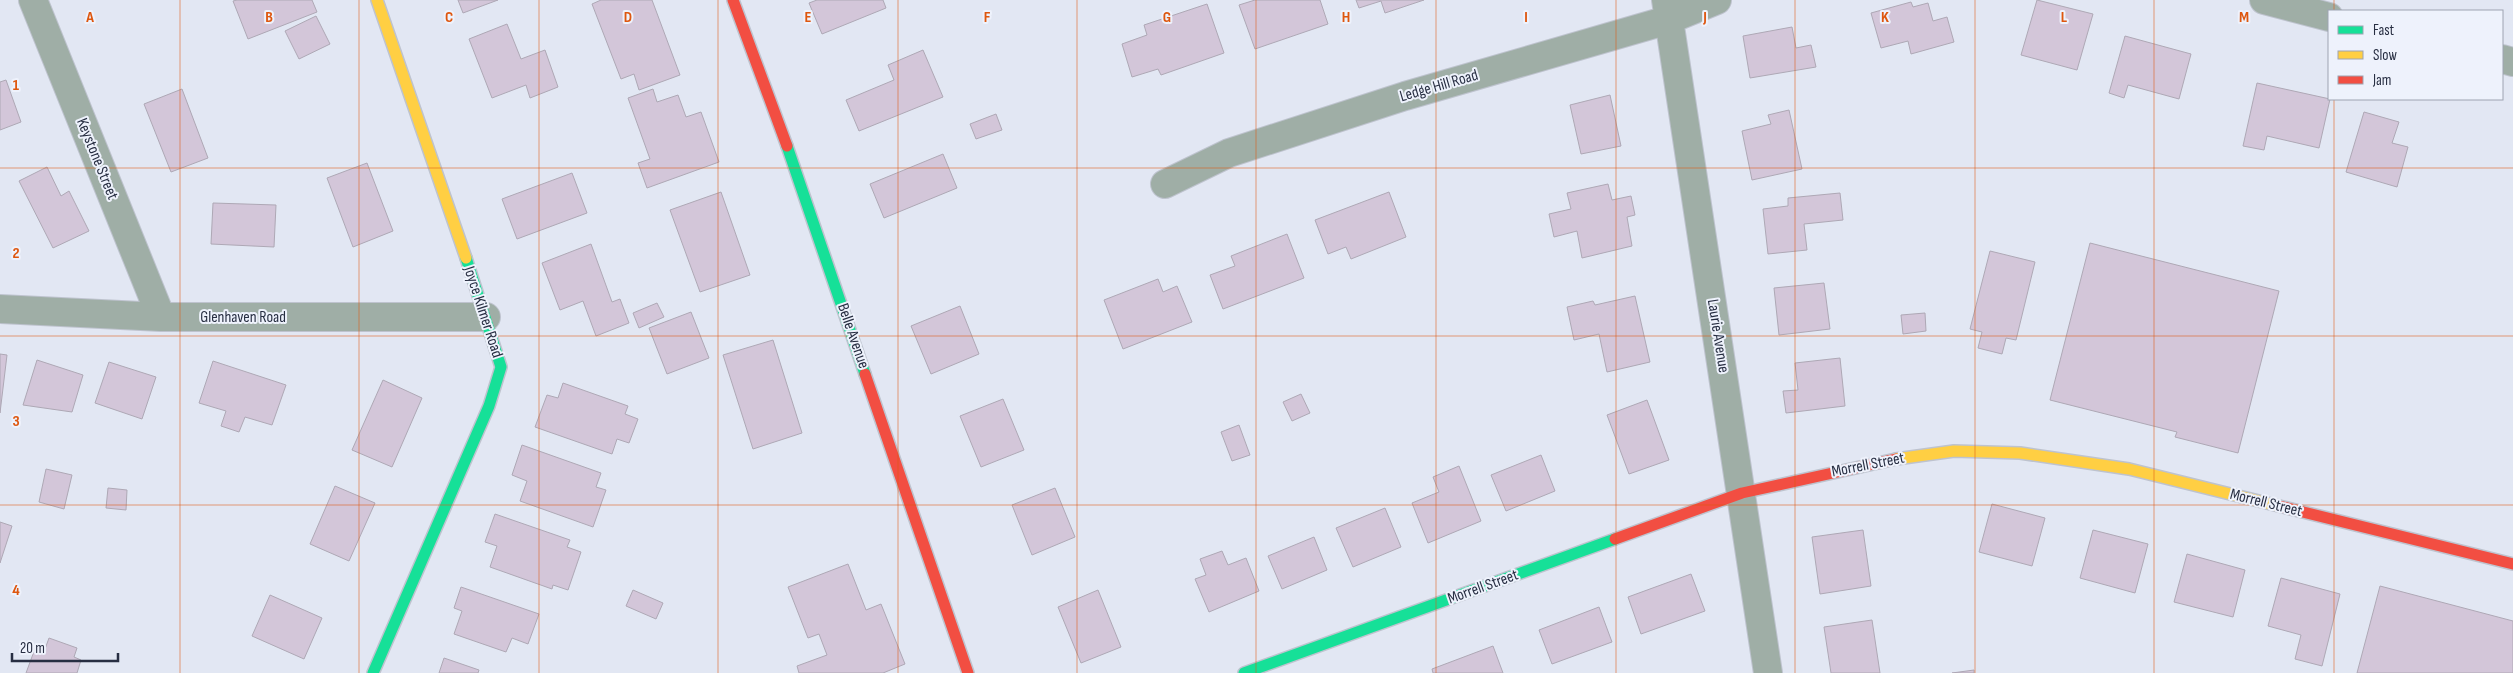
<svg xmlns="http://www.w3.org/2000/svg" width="2513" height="673" font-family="'Sofia Sans Condensed',sans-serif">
<rect width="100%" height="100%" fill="#e2e7f3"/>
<!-- building -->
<path fill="#d3c6d9" stroke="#aea8b5" d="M237,0H312L317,12L248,39L233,1Z
M458,0H498L463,13Z
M601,0H652L680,75L639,90L634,74L621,79L592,4Z
M817,0H883L886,8L822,34L809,3Z
M1255,0H1320L1328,24L1255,49L1239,5Z
M1356,0H1424L1385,13L1381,1L1359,8Z
M2037,0L2093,14L2077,70L2021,55Z
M1911,2L1913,7L1928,3L1933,21L1947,17L1954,42L1911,54L1908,41L1881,48L1871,13Z
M1207,4L1224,53L1161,75L1158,69L1132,77L1122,44L1147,35L1144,25Z
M316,16L330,44L299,59L285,31Z
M507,24L521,59L545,50L558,87L530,98L526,85L492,98L469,39Z
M1792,27L1796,48L1811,45L1816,67L1750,78L1743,36Z
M2125,36L2191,54L2179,99L2128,85L2124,98L2109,93Z
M923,50L943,97L859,131L846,100L894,80L888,65Z
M6,80L21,122L0,130V82Z
M2257,83L2330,99L2319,148L2267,136L2264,150L2243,146Z
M182,89L208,158L171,172L144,104Z
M653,89L657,102L678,95L686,117L701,112L719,162L647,188L638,163L650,159L628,98Z
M1610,95L1621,146L1581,154L1570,105Z
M1789,110L1802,169L1752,180L1742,131L1771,124L1768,115Z
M2364,112L2399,122L2392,143L2408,147L2397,187L2346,172Z
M996,114L1002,130L976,139L970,124Z
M943,154L957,188L884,218L870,184Z
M367,163L393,231L353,247L327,178Z
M47,167L61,196L69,191L89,231L53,248L19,181Z
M572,173L587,213L517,239L502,199Z
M1608,184L1612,200L1631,196L1635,215L1627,217L1632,246L1582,258L1577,231L1554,237L1549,214L1571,209L1567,193Z
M721,192L750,275L700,292L670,210Z
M1389,192L1406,237L1351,259L1346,247L1328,254L1315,220Z
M1840,193L1843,220L1804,224L1807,250L1768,254L1763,209L1788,206V198Z
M213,203L276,205L274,247L211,244Z
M1287,234L1304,278L1223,309L1210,275L1235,266L1231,256Z
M2090,243L2279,291L2238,453L2175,437L2177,432L2050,400Z
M591,244L612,302L620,299L629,323L596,336L583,301L560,310L542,263Z
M1990,251L2035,262L2016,340L2006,338L2002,354L1978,348L1982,332L1970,329Z
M1158,279L1163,292L1177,286L1192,322L1123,349L1104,300Z
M1824,283L1830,329L1779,335L1774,288Z
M1635,296L1650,362L1607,372L1599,334L1574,340L1567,307L1593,301L1595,305Z
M657,303L664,317L639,328L633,313Z
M960,306L979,354L931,374L911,326Z
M691,312L709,358L667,374L649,328Z
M1925,313L1926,331L1903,334L1901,315Z
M773,340L802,433L753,449L723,355Z
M0,354L7,355L0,413Z
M1840,358L1845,406L1786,413L1783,391L1798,390L1795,363Z
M37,360L83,375L72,412L23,405Z
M213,361L286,385L272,425L245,417L239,432L221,426L226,411L199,403Z
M109,362L156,377L142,419L95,403Z
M383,380L422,398L392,467L352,450Z
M563,383L628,406L625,414L638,419L629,443L617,439L612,454L535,427L547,395L558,398Z
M1301,394L1310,413L1292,421L1283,402Z
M1003,399L1024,450L981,467L960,416Z
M1647,400L1669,460L1629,474L1607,415Z
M1239,425L1250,455L1232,461L1221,432Z
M522,445L601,473L596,487L606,490L593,527L520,501L527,481L512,475Z
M1541,455L1555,491L1506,511L1491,475Z
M1459,466L1481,521L1428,543L1412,503L1439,492L1433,477Z
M46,469L72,475L64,509L39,502Z
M335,486L375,503L349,561L310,544Z
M108,488L127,490L126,510L106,508Z
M1055,488L1075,537L1032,555L1012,505Z
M1992,504L2045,518L2032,566L1979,552Z
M1385,508L1401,547L1353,567L1336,528Z
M495,514L570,540L567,547L581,552L568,590L553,585L552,589L490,567L497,546L485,542Z
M0,522L12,526L0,563Z
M1863,530L1871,586L1820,594L1812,537Z
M2093,530L2148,544L2135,593L2080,578Z
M1314,537L1327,570L1282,589L1268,556Z
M1222,551L1228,565L1246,558L1259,591L1209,612L1195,579L1206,575L1200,559Z
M2187,554L2245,570L2233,617L2174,602Z
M848,564L866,610L881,604L905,664L883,673H799L797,666L827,655L819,634L808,638L788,587Z
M1691,574L1705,611L1641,634L1628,597Z
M2281,578L2340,594L2322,666L2295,659L2301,635L2268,626Z
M2380,586L2513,621V673H2357Z
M461,587L539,614L528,644L512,638L506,652L454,634L462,611L454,608Z
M633,590L663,603L656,619L626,606Z
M1098,590L1121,647L1081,663L1058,607Z
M270,595L322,618L304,659L252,636Z
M1599,607L1612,642L1552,664L1539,630Z
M1872,620L1880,673H1831L1824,627Z
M49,638L77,648L74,657L81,660L77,673H26L36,646L45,649Z
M1493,646L1503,673H1433L1432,669Z
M444,658L479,670L478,673H439Z
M1974,670V673H1952Z"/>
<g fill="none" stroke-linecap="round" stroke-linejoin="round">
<!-- street casing -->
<g stroke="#bec3ce" stroke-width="30">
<path id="street" d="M33,0L161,317
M1666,0L1768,673
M2264,0L2329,17
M2502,59L2513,62
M1165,184L1229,153L1405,96L1668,20L1717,0
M0,309L161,317H486"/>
</g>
<!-- fast casing -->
<g stroke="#bec3ce" stroke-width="14">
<path id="fast" d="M787,146L865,374
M373,673L489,406L501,367L466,258
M1244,673L1615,539"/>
</g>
<!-- slow casing -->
<g stroke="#bec3ce" stroke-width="14">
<path id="slow" d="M377,0L466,258
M1896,459L1954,451L2020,453L2129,469L2279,506"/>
</g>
<!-- jam casing -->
<g stroke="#bec3ce" stroke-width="14">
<path id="jam" d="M733,0L787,146
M865,374L968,673
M2279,506L2513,564
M1615,539L1742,493L1896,459"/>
</g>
<!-- street -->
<use href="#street" stroke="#9faea6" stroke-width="28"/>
<!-- fast -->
<use href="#fast" stroke="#16e098" stroke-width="11"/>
<!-- slow -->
<use href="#slow" stroke="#ffcf43" stroke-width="11"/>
<!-- jam -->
<use href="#jam" stroke="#f24e42" stroke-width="11"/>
</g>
<!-- grid -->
<path fill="none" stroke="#de570f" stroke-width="1" stroke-opacity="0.55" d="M180,0V673M359,0V673M539,0V673M718,0V673M898,0V673M1077,0V673M1256,0V673M1436,0V673M1616,0V673M1795,0V673M1975,0V673M2154,0V673M2334,0V11M2334,99V673M0,168H2513M0,336H2513M0,505H2513"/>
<g text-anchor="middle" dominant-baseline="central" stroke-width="4" stroke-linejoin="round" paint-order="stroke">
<!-- street labels -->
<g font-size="16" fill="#272e42" stroke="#eef2fc">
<text transform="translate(1439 86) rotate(-16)">Ledge Hill Road</text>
<text transform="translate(97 159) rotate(68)">Keystone Street</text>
<text transform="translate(483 312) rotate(72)">Joyce Kilmer Road</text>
<text x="243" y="317">Glenhaven Road</text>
<text transform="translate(853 336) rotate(71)">Belle Avenue</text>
<text transform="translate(1718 336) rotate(81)">Laurie Avenue</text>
<text transform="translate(1868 465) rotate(-11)">Morrell Street</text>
<text transform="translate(2266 503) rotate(14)">Morrell Street</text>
<text transform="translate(1483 587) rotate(-20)">Morrell Street</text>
</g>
</g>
<g font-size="16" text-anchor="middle" font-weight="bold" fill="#de570f" stroke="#eef2fc" stroke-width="4" stroke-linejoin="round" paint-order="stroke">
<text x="90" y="22">A</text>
<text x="269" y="22">B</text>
<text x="449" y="22">C</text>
<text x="628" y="22">D</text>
<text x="808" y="22">E</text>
<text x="987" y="22">F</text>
<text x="1167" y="22">G</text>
<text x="1346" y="22">H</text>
<text x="1526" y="22">I</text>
<text x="1705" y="22">J</text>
<text x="1885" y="22">K</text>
<text x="2064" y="22">L</text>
<text x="2244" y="22">M</text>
<text x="16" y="90">1</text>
<text x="16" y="258">2</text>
<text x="16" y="426">3</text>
<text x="16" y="595">4</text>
</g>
<!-- legend -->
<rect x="2328" y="10" width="175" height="90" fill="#eef2fc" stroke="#9ea4b2"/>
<rect x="2338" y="26" width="25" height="8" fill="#16e098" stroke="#9ea4b2"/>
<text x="2373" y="35" font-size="15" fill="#272e42">Fast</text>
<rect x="2338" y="51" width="25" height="8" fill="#ffcf43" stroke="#9ea4b2"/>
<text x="2373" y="60" font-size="15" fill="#272e42">Slow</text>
<rect x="2338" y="76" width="25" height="8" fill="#f24e42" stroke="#9ea4b2"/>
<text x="2373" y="85" font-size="15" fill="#272e42">Jam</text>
<!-- scale -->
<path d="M12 653v8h106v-8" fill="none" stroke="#272e42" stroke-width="2.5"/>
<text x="20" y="653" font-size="15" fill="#272e42" stroke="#eef2fc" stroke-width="4" paint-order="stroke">20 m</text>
</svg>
